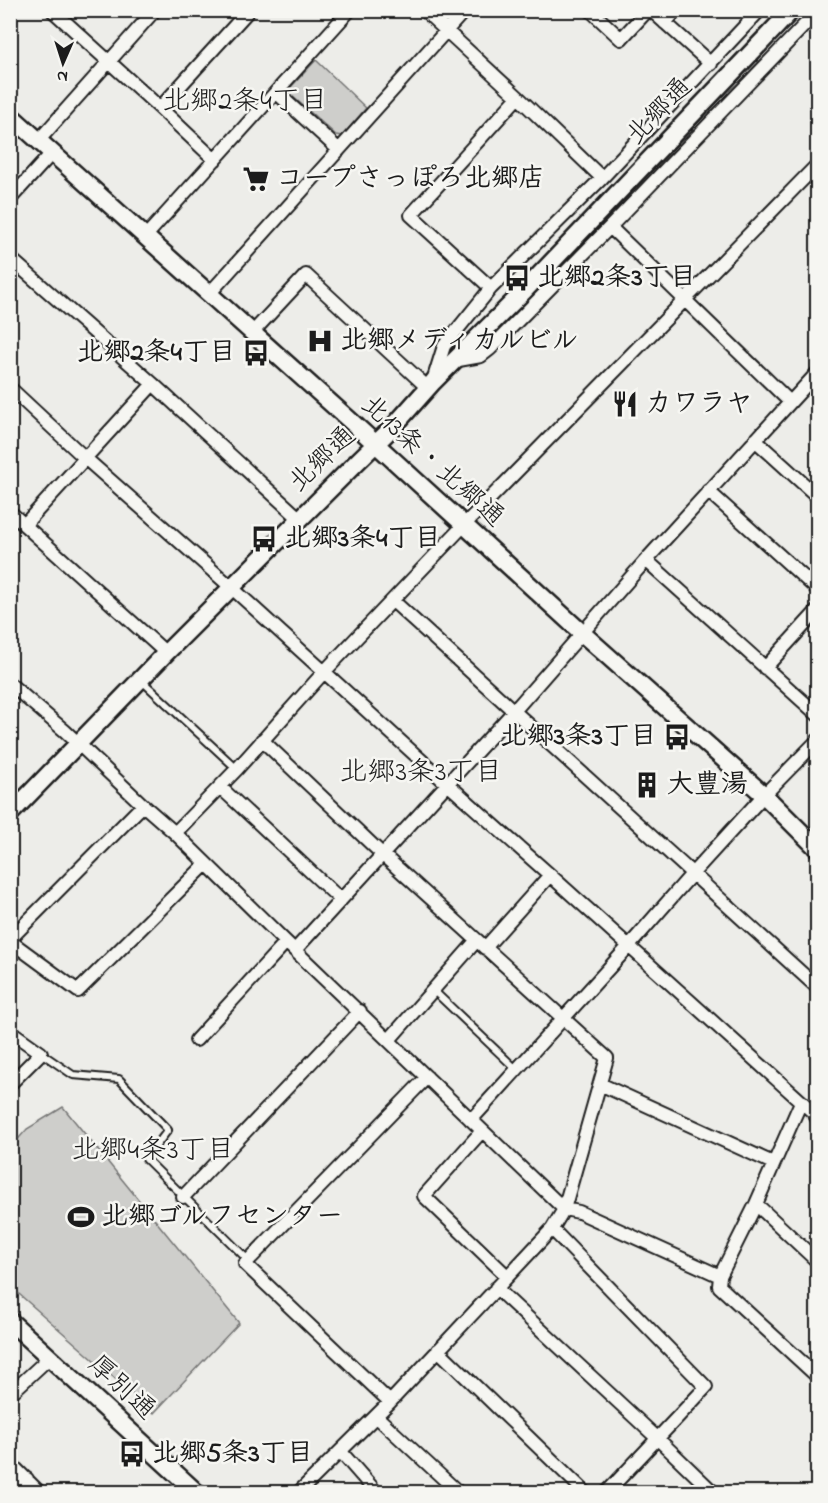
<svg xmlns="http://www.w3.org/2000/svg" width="828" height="1503" font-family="'Indie Flower','Klee One',sans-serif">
<rect width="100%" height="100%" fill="#edede9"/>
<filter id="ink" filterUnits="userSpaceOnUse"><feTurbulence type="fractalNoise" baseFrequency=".0167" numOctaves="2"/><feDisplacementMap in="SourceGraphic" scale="12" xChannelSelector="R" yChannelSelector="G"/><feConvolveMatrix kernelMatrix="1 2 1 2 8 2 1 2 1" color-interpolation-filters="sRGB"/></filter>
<g filter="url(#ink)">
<!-- green -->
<path fill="#cececb" stroke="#757574" stroke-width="1.5" d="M316,60L366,108L342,136L336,135L291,95V87Z
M63,1107L239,1323L154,1413L11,1287V1147L27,1129Z"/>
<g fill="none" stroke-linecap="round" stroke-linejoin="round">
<!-- lane casing -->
<g stroke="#1c1c1c" stroke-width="10">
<path id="lane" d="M141,680L237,769
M433,990L516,1069
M41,1053L73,1075L119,1079L168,1130L146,1159L248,1260"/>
</g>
<!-- street casing -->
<g stroke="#1c1c1c" stroke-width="16">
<path id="street" d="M52,10L160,108L215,160
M424,10L518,97L602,178
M590,10L621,39L648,10
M651,10L711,64
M665,23L676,10
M276,92L339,150
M160,108L249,10
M39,140L155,10
M10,199L52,153
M610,227L790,402
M145,237L350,10
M10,258L153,384L300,519
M491,288L411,215L518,97
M209,294L465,10
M252,333L306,275L428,388
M453,361L481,356L490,349L610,227L818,11
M433,381L444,346L491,288L602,178L760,10
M10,388L85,458L231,587L433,771L550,875L814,1113L818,1120
M755,440L818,497
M708,491L818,590
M10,512L166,653
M25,524L153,384
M646,560L818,715
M393,601L818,988
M765,668L818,610
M10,684L65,731L143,805L175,833L286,942L564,1209L552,1229L390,1402L299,1492
M262,740L383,855L607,1058L564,1209L579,1212L720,1276
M220,787L341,900
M175,833L237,769L324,672L464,525L818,164
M10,939L143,805
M10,941L78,991L206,864
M295,950L514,711L646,560L818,372
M10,1031L41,1053L10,1084
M196,1040L286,942
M389,1040L477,940L485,948L550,875
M600,1084L773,1163
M801,1102L756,1204L720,1276L719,1286L818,1377
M471,1120L629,946L692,874L764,795L818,740
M482,1131L424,1196L507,1276
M183,1197L360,1011
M756,1204L818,1262
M552,1229L706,1387L607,1492
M496,1288L657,1438L713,1492
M438,1350L585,1492
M10,1394L50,1357
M390,1402L245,1264L427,1077
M376,1416L458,1492
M341,1452L376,1492
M10,1463L39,1492
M12,1492L27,1479"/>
</g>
<!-- secondary casing -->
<g stroke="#1c1c1c" stroke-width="21">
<path id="secondary" d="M10,115L354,424L582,633L764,795L818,849
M10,814L166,653L358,461L393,427L433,382L525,290L792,10
M10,1321L196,1492"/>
</g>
<!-- lane -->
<use href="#lane" stroke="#f6f6f2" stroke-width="6"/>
<!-- street -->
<use href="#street" stroke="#f6f6f2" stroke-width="12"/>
<!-- secondary -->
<use href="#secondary" stroke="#f6f6f2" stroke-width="16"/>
</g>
</g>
<!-- icons -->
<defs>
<g id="supermarket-bare" transform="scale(2.07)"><path d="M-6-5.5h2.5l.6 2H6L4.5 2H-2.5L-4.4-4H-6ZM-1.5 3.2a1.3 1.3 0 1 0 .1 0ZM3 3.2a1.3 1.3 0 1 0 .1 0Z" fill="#1c1c1c" stroke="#f6f6f2" stroke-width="2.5" paint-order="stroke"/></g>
<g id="bus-bare" transform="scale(2.07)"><path d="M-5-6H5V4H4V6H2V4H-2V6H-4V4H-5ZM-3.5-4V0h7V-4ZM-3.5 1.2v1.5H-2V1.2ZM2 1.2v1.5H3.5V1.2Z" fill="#1c1c1c" stroke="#f6f6f2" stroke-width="2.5" paint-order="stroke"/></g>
<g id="hospital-bare" transform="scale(2.07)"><path d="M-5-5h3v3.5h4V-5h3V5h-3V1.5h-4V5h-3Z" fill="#1c1c1c" stroke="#f6f6f2" stroke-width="2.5" paint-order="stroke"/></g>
<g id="restaurant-bare" transform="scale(2.07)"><path d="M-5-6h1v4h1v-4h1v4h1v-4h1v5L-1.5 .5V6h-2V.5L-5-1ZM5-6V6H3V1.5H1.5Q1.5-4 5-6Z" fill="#1c1c1c" stroke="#f6f6f2" stroke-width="2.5" paint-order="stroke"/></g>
<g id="building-bare" transform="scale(2.07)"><path d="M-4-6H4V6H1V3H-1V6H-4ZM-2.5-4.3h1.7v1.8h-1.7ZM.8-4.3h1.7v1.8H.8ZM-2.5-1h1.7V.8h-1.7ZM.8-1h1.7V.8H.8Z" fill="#1c1c1c" stroke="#f6f6f2" stroke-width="2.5" paint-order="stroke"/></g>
<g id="stadium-bare" transform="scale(2.07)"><path d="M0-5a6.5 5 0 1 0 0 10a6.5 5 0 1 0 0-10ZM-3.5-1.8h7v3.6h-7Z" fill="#1c1c1c" stroke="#f6f6f2" stroke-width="2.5" paint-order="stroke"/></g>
</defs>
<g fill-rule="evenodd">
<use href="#supermarket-bare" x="256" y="179"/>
<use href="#bus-bare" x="517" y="278"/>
<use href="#hospital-bare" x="320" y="341"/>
<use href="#bus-bare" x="256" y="353"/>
<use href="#restaurant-bare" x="625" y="404"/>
<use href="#bus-bare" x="264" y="539"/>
<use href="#bus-bare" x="677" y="737"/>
<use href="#building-bare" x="647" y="785"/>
<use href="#stadium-bare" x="81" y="1217"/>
<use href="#bus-bare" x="132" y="1454"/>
</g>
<g text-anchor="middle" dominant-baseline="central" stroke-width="5" stroke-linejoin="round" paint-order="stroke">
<!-- street labels -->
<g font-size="27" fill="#1c1c1c" stroke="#f6f6f2">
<text transform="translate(660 112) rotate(-46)">北郷通</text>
<text transform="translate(323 460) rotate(-44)">北郷通</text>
<text transform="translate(432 462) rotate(42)">北13条・北郷通</text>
<text transform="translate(121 1388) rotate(43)">厚別通</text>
</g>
<!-- poi labels -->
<g font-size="27" font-weight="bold" fill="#1c1c1c" stroke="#f6f6f2" text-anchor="start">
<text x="276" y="179">コープさっぽろ北郷店</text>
<text x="537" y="278">北郷2条3丁目</text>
<text x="340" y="341">北郷メディカルビル</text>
<text x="236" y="353" text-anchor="end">北郷2条4丁目</text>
<text x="645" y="404">カワラヤ</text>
<text x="284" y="539">北郷3条4丁目</text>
<text x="657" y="737" text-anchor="end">北郷3条3丁目</text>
<text x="667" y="785">大豊湯</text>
<text x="101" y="1217">北郷ゴルフセンター</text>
<text x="152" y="1454">北郷5条3丁目</text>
</g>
<!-- neighbourhood labels -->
<g font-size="28" fill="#1c1c1c" stroke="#f6f6f2">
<text x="245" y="102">北郷2条4丁目</text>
<text x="421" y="773">北郷3条3丁目</text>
<text x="153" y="1151">北郷4条3丁目</text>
</g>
</g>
<!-- margin -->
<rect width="828" height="1503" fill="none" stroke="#f6f6f2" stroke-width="36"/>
<rect x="18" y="18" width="792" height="1467" fill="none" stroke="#1c1c1c" stroke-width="2" filter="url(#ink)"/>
<!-- north arrow -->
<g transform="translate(63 63) rotate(183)" stroke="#f6f6f2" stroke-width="4.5" paint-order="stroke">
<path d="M0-4.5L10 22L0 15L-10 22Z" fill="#1c1c1c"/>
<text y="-9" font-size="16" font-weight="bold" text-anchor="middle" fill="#1c1c1c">N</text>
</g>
</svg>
